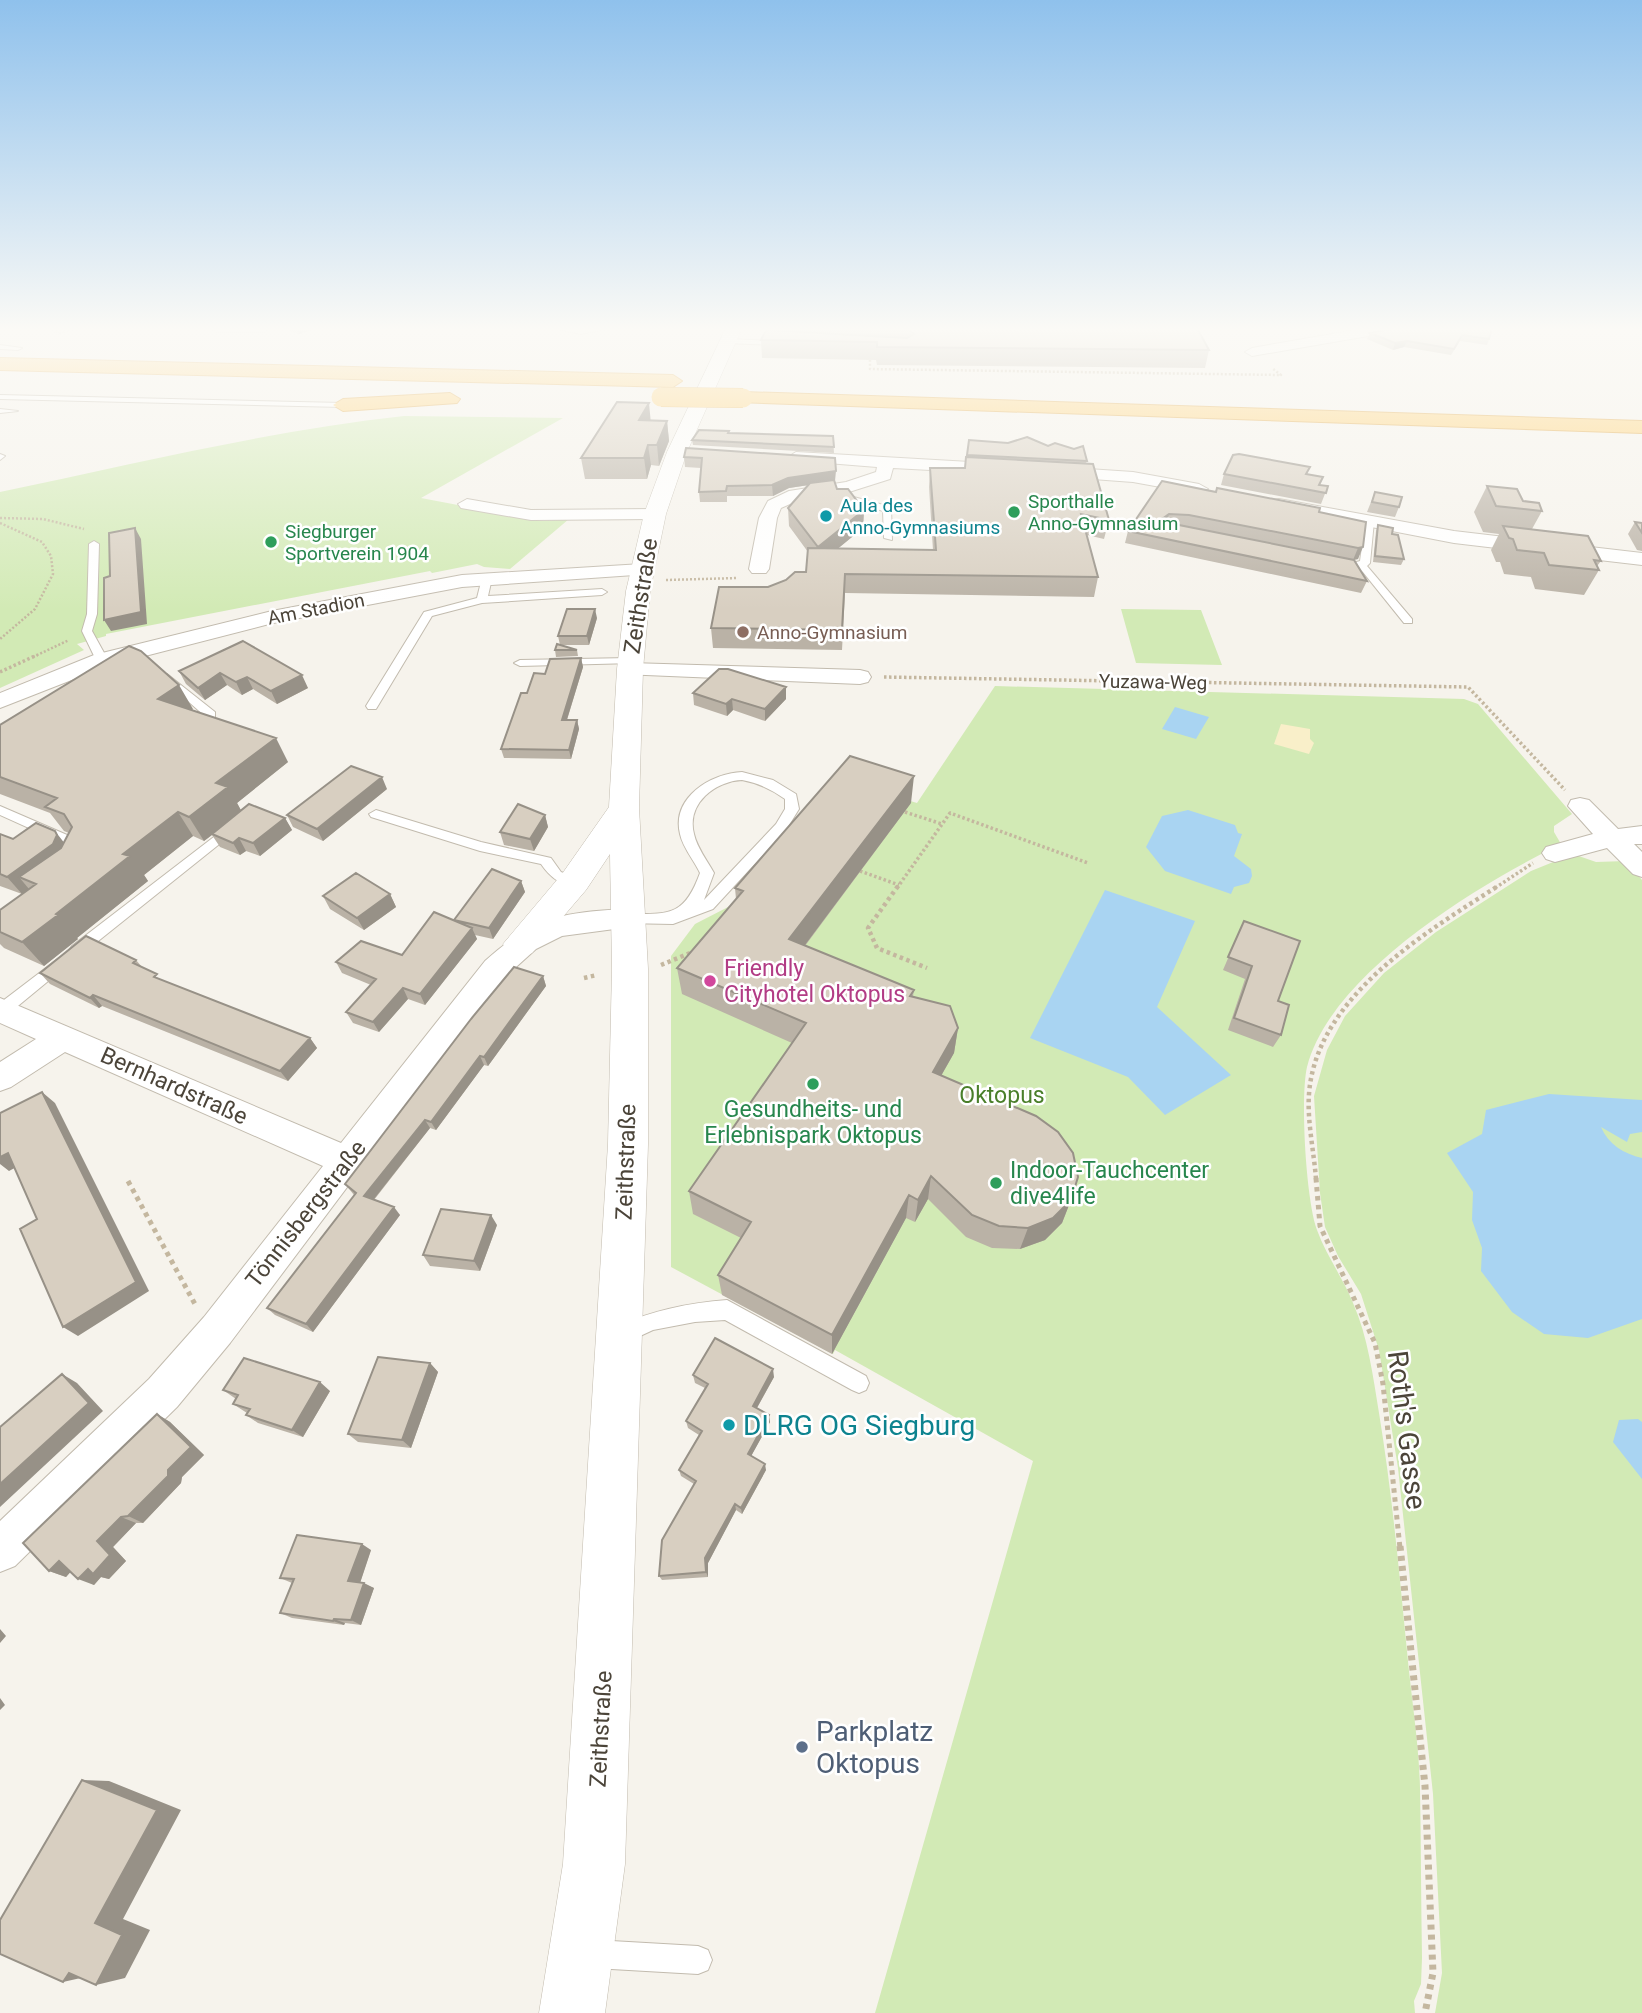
<svg xmlns="http://www.w3.org/2000/svg" width="1642" height="2013" font-family="Roboto,sans-serif">
<rect width="100%" height="100%" fill="#f6f3ec"/>
<!-- green -->
<path fill="#d2eab5" d="M404,416L563,418L421,498L542,521L569,519L510,569L484,567L477,564L432,573L430,571L106,634V636L77,644L84,650L0,688V492C134,464 268,431 404,416Z
M1121,609L1201,610L1222,665L1136,663Z
M995,686L1464,699L1478,704L1572,814L1554,826V832L1561,844C1478,885 1331,973 1307,1067C1300,1098 1306,1200 1317,1230C1326,1255 1343,1278 1353,1303C1368,1337 1373,1376 1379,1413C1392,1492 1399,1571 1407,1651C1411,1696 1419,1743 1420,1788C1421,1845 1421,1902 1422,1958L1421,1984L1414,2001L1415,2013H875L1033,1461L835,1350L833,1354L671,1267V956L695,924L730,906L847,782L917,803Z
M1573,854L1596,862L1626,861L1642,880V2013H1435L1442,1973L1433,1794L1398,1468L1379,1350L1361,1294L1338,1256L1325,1227L1320,1193L1314,1096L1327,1050L1345,1016L1384,973L1436,932L1531,871Z"/>
<!-- sand -->
<path fill="#f9efc9" d="M1281,724L1310,729V739L1314,743L1309,754L1274,744Z"/>
<!-- water -->
<path fill="#a9d4f2" d="M1175,707L1209,717L1196,739L1162,729Z
M1188,810L1235,825L1238,833L1242,834L1234,856L1251,869L1252,876L1249,883L1234,887L1231,894L1165,871L1146,847L1162,816Z
M1105,890L1195,921L1157,1007L1231,1075L1165,1115L1128,1077L1030,1038Z
M1549,1094L1642,1100V1132L1630,1134L1627,1142L1601,1127C1608,1144 1624,1154 1642,1158V1319L1588,1338L1544,1334L1512,1312L1481,1271L1482,1248L1472,1220L1473,1192L1447,1153L1482,1134L1486,1110Z
M1638,1419L1642,1422V1479L1613,1442L1619,1420Z"/>
<g fill="none" stroke-linecap="round" stroke-linejoin="round">
<!-- service casing -->
<g stroke="#c2bbae" stroke-width="2">
<path id="service" d="M553,328H610L581,334Z
M727,339L780,341L784,343L780,345L724,343Z
M0,345L22,348L18,350L0,349Z
M0,395L343,403L347,405L343,407L0,399Z
M0,409L18,411L0,413Z
M0,454L5,456L0,460Z
M835,492L891,507L892,540L884,538L883,511L835,496Z
M1366,519L1374,521L1370,563L1367,566L1412,619V623H1404L1363,572L1357,568L1350,570L1331,564L1336,561L1350,564L1360,561Z
M94,541L99,544L97,614L92,631L108,660L102,663L96,660L82,631L87,614L89,544Z
M487,575L492,578L488,596L602,589L607,592L602,595L482,603L432,616L376,709H368L366,706L424,612L477,598L482,578Z
M630,658L634,659V663L520,666L514,663L520,660Z
M167,674L215,712V718H207L163,679L161,677Z
M742,772L773,780L796,794L799,809L786,830L713,909L673,924L622,923L620,919L622,915L627,914C669,914 684,917 700,873C694,860 683,848 680,834C671,797 712,773 742,772ZM742,780C758,783 771,789 785,799V809L776,824L704,900L714,873C707,860 697,848 694,834C686,803 716,781 742,780Z
M0,806L81,841L88,853L86,856H76L71,847L0,815Z
M376,810L481,842L551,858L561,872L579,879L581,882L579,885C562,888 550,877 541,864L480,851L371,817L369,814Z
M232,823L239,827L237,830L82,954H72L69,950L72,946Z
M59,958L64,960L67,964L64,968L7,1015L0,1017V1003Z
M727,1300L866,1376L869,1383L866,1390L859,1393L852,1390L725,1320L695,1322L653,1330L625,1343L618,1340L615,1333L618,1326C654,1310 688,1303 727,1300Z
M594,1940L698,1946L708,1950L712,1960L708,1970L698,1974L594,1968L584,1964L580,1954L584,1944Z"/>
</g>
<!-- minor casing -->
<g stroke="#c2bbae" stroke-width="2">
<path id="minor" d="M211,328H271L264,332H218Z
M1367,328H1398L1391,332L1252,356L1245,352L1252,348Z
M796,452L1005,464L1013,469L1005,474L893,468L890,479L849,492L799,500L781,508L777,518L769,569L766,573H752L749,569L759,518L768,501L789,491L846,482L876,472L877,467L790,460L788,457Z
M1058,467L1133,472L1199,484L1208,489L1199,494L1133,482L1052,476L1050,472L1052,468Z
M467,499L531,510L655,509L664,514L655,519L531,520L461,508L458,504Z
M1279,499L1454,531L1642,553V565L1454,543L1273,508L1270,504L1273,500Z
M642,564L652,570L649,574L462,587L273,623L110,665L0,708V693L94,655L272,611L462,575Z
M630,663L860,670L868,672L871,677L868,682L860,684L622,674L619,669L622,664Z
M1580,798L1589,800L1618,829L1642,826V844H1634L1642,852V877L1633,874L1607,848L1555,862L1546,859L1542,853L1546,847L1593,834L1568,806L1571,800Z
M627,909L637,912L641,919L637,926L562,936L536,949L505,977L230,1343L177,1407L15,1566L0,1572V1521L149,1379L204,1317L323,1166L65,1052L11,1087L0,1091V1062L36,1039L0,1023V998L341,1143L485,961C533,917 563,912 627,909Z"/>
</g>
<!-- tertiary casing -->
<g stroke="#c2bbae" stroke-width="1">
<path id="tertiary" d="M726,328H742L687,452L666,514L650,591L643,669L639,808L648,969V1144L625,1864L605,2013H539L563,1864L608,1144L612,969L610,854L586,890L532,953L520,957L508,953L503,944L562,874L609,807L617,669L626,591L644,514L667,452Z"/>
</g>
<!-- motorway casing -->
<g stroke="#e0a43c" stroke-width="2">
<path id="motorway" d="M0,358L673,375L682,381L673,387L0,370Z
M743,392L1642,421V433L736,402L733,398Z
M450,393L460,399L457,403L343,411L333,405L343,399Z"/>
</g>
<!-- path-far4 -->
<path stroke="#c4b79f" stroke-width="2.5" stroke-dasharray="2 2" stroke-linecap="butt" d="M48,328L59,333L78,328
M867,358L870,359V369L1281,375L1272,368
M0,518L43,519L84,529
M0,523L42,542L51,556L53,574L35,609L0,639
M666,580L738,578
M33,657L69,640"/>
<!-- path-far3 -->
<path stroke="#c4b79f" stroke-width="3.5" stroke-dasharray="2.5 2.5" stroke-linecap="butt" d="M0,672L37,655
M884,677L1468,687L1565,790
M905,812L942,824
M860,871L899,885
M897,888L950,813L1088,863
M1495,888L1533,863"/>
<!-- path-far2 -->
<path stroke="#c4b79f" stroke-width="4.5" stroke-dasharray="3.5 3.5" stroke-linecap="butt" d="M898,886L868,928L877,948L927,968
M661,965L695,951
M584,978L597,975
M1316,1179C1314,1152 1307,1121 1309,1094C1316,997 1425,933 1498,886"/>
<!-- path-far1 -->
<path stroke="#c4b79f" stroke-width="5" stroke-dasharray="4.5 4.5" stroke-linecap="butt" d="M1316,1178L1320,1226L1375,1343L1383,1384L1400,1548
M128,1181L196,1306"/>
<!-- path -->
<path stroke="#c4b79f" stroke-width="7" stroke-dasharray="5 5" stroke-linecap="butt" d="M1400,1546L1425,1786L1433,1973L1425,2013"/>
<!-- service -->
<use href="#service" fill="#fff" fill-rule="evenodd"/>
<!-- minor -->
<use href="#minor" fill="#fff" fill-rule="evenodd"/>
<!-- tertiary -->
<use href="#tertiary" fill="#fff" fill-rule="evenodd"/>
<!-- motorway -->
<use href="#motorway" fill="#ffcf6e" fill-rule="evenodd"/>
<!-- motorway-bridge casing -->
<g stroke="#e0a43c" stroke-width="20" stroke-linecap="butt">
<path id="motorway-bridge" d="M661,397L743,398"/>
</g>
<!-- motorway-bridge -->
<use href="#motorway-bridge" stroke="#ffcf6e" stroke-width="19"/>
</g>
<!-- wall -->
<path fill="#bab2a6" d="M281,328H317L299,334Z
M770,328H1197L1209,350L1205,368L877,365L876,360L762,358L761,340L770,331Z
M1492,328L1489,339L1487,345L1460,341L1451,355L1404,347L1393,350L1367,339L1370,333Z
M651,420L667,421L669,441L659,466L651,465L647,479H585L581,458Z
M729,431V433L833,436L834,453L693,445L692,440Z
M969,440L1048,446L1087,461L1086,463L1109,520L1104,539L1087,535L1098,577L1094,597L845,593L842,650L713,648L711,628L768,587L806,572L808,552L789,526L788,508L809,485L789,488L773,496H727V502H700L699,492L701,468L685,467L684,457L686,448L835,481L837,489L864,510L863,528L838,548L933,550L929,487L930,468H965Z
M1224,474H1307L1320,485L1328,486L1321,504L1221,485Z
M1162,481L1366,522L1358,559L1353,560L1367,581L1361,593L1125,543L1128,531Z
M1487,486L1523,501L1542,511L1532,529L1601,561L1597,566L1599,570L1584,595L1535,589L1531,577L1504,574L1500,562H1496L1491,550L1499,534L1483,532L1474,512Z
M1375,492L1399,507L1395,517L1367,512Z
M1635,522L1642,523V551L1637,550L1628,534Z
M1378,525L1392,534L1404,559L1401,565L1373,562L1376,531Z
M597,618L589,645H561L577,650L578,656L556,657L555,650L560,645L558,636Z
M243,641L308,688L277,704L253,689L242,695L227,685L205,700L186,684L179,671Z
M581,658L583,667L567,720H577L579,729L571,759L504,758L501,749L527,693L545,674Z
M693,693L786,699L765,721L733,710L727,716L694,705Z
M193,709L192,710L288,762L237,803L241,811L285,818L292,830L260,856L246,851L240,855L220,847L212,835L204,841L193,836L144,875L148,881L77,938L78,939L44,966L4,948L0,944V910L22,894L0,886V834L13,839L64,843L69,833L64,831L50,813L0,794V725Z
M387,789L323,841L293,827L287,815Z
M911,803L805,946L914,990L913,996L958,1028L954,1053L941,1076L1071,1200L1062,1223L1045,1240L1020,1249L992,1248L966,1237L928,1199L915,1222L906,1218L832,1354L722,1295L718,1275L741,1238L693,1214L689,1191L792,1043L682,994L677,968L736,899L735,888Z
M545,815L548,827L534,851L504,845L500,832Z
M521,881L525,892L493,939L475,935L477,939L425,1005L408,999L379,1032L353,1023L346,1012L371,985L342,973L336,962L402,955L454,920Z
M390,894L396,907L364,930L330,909L323,896Z
M1244,921L1278,1001L1281,1035L1273,1047L1228,1030L1245,979L1223,970Z
M136,960L142,967L162,981L310,1038L317,1048L288,1081L102,1006L99,1008L50,984L40,973Z
M543,976L546,986L488,1066L484,1065L436,1130L430,1128L374,1200L400,1215L313,1332L275,1315L267,1308L354,1195L345,1184Z
M497,1225L480,1271L430,1266L423,1255Z
M430,1363L438,1372L411,1448L358,1442L348,1434Z
M693,1375L774,1377L757,1408L770,1422L751,1456L766,1470L742,1514L736,1510L708,1563V1577L662,1580L659,1576L694,1484L681,1476L679,1470L699,1435L688,1428L686,1421L705,1388L695,1383Z
M223,1390L330,1391L303,1437L258,1423L246,1415L247,1413L233,1404L236,1399Z
M157,1414L170,1422L204,1455L182,1477L181,1483L143,1523H136L113,1547L126,1561L109,1579L101,1577L94,1585L70,1572L66,1577L49,1571Z
M371,1550L360,1583L374,1588L361,1625L345,1623L344,1625L292,1618L280,1613L292,1583L280,1578Z"/>
<!-- shaded-wall -->
<path fill="#979187" d="M297,328H317L299,334Z
M1407,341L1404,347L1393,350L1395,343Z
M649,403L651,424L639,420Z
M667,421L669,441L659,466L657,445Z
M648,445L651,465L647,479L644,458Z
M836,471L835,481L789,488L773,496L772,485L788,478Z
M864,510L863,528L818,565V547Z
M1169,514L1166,525L1162,519Z
M135,528L141,539L147,624L111,631L104,620Z
M1363,547L1358,559L1353,560L1358,548Z
M595,609L597,618L589,645L587,636Z
M581,658L583,667L564,729L562,720Z
M220,673L227,685L205,700L198,688Z
M302,675L308,688L277,704L271,691Z
M247,677L253,689L242,695L236,682Z
M179,685L193,709L173,723L158,699Z
M786,687V699L765,721V709Z
M732,699L733,710L727,716L726,704Z
M577,720L579,729L571,759L569,750Z
M276,738L288,762L237,803L242,812L204,841L189,817L216,783Z
M914,776L911,803L790,965L789,939Z
M382,777L387,789L323,841L317,829Z
M178,812L193,836L144,875L148,881L77,938L78,939L44,966L22,942L56,914L123,854Z
M545,815L548,827L534,851L530,839Z
M285,818L292,830L260,856L253,843Z
M55,831L69,849L19,877L29,889L22,894L7,877Z
M239,838L246,851L240,855L233,843Z
M521,881L525,892L493,939L489,928Z
M390,894L396,907L364,930L357,918Z
M472,928L477,939L425,1005L420,994Z
M543,976L546,986L488,1066L484,1057Z
M403,988L408,999L379,1032L373,1022Z
M93,995L102,1006L99,1008L90,998Z
M958,1028L954,1053L929,1097L933,1072Z
M310,1038L317,1048L288,1081L280,1071Z
M480,1056L484,1065L436,1130L431,1122Z
M42,1092L55,1103L149,1291L78,1336L63,1327Z
M425,1120L430,1128L370,1204L364,1196Z
M8,1153L22,1164L9,1171L0,1164V1157Z
M931,1176L928,1199L915,1222L918,1200Z
M909,1195L906,1218L832,1354V1335Z
M1071,1200L1062,1223L1045,1240L1020,1249L1028,1228Z
M394,1207L400,1215L313,1332L306,1324Z
M491,1215L497,1225L480,1271L474,1261Z
M430,1363L438,1372L411,1448L402,1440Z
M773,1369L774,1377L754,1413L753,1406Z
M62,1374L77,1383L103,1411L0,1507V1484Z
M320,1382L330,1391L303,1437L292,1430Z
M157,1414L170,1422L204,1455L182,1477L181,1483L143,1523L128,1516Z
M769,1415L770,1422L749,1460L748,1454Z
M765,1464L766,1470L742,1514L741,1508Z
M735,1504L736,1510L708,1563V1577L706,1572L705,1558Z
M121,1517L136,1523L113,1547L126,1561L109,1579L101,1577L94,1585L78,1579L97,1541Z
M362,1544L371,1550L359,1586L348,1581Z
M59,1561L76,1566L66,1577L49,1571Z
M364,1583L374,1588L361,1625L351,1620Z
M334,1619L345,1623L344,1625L333,1621Z
M0,1629L6,1636L0,1643Z
M0,1698L5,1705L0,1710Z
M82,1780L109,1781L181,1810L123,1919L150,1930L125,1978L96,1985L95,1923Z
M69,1973L94,1975L63,1982Z"/>
<!-- building -->
<path fill="#d8cfc1" stroke="#979187" stroke-width="2" d="M892,328H1197L1209,350L877,347V342L761,340L766,330L907,338L914,334L907,329Z
M1395,328H1492L1489,339L1462,335L1454,349L1407,341L1395,343L1370,333Z
M617,402L649,403L639,420L667,421L657,445H648L644,458H581Z
M699,430L729,431L728,433L833,436L834,447L692,440Z
M1027,437L1048,446L1055,443L1074,449L1083,446L1087,461L967,455L969,440L1008,443Z
M686,448L835,458L836,471L788,478L772,485L727,486L726,491L699,492L702,458L684,457Z
M1239,454L1310,467L1306,474L1323,477L1319,485L1328,486L1326,493L1224,474L1233,455Z
M966,457L1093,464L1109,520L1081,514L1098,577L845,574L842,630L711,628L719,587H768L786,580L795,572H806L808,548L936,550L930,468H965Z
M834,480L837,489H848L864,510L818,547L788,508L810,483Z
M1162,481L1216,492L1217,488L1320,508L1319,512L1366,522L1363,547L1358,548L1189,515L1169,514L1162,519L1164,522L1354,560L1367,581L1128,531Z
M1487,486L1517,489L1523,501L1539,503L1542,511L1496,506Z
M1375,492L1402,497L1399,507L1372,502Z
M1635,522L1642,523V533Z
M1378,525L1393,528L1392,534L1398,535L1404,559L1375,556Z
M1503,526L1588,536L1601,561L1594,560L1599,570L1549,565L1544,553L1517,550L1513,539L1509,538Z
M135,528L141,612L104,620V578L110,576L109,533Z
M567,609H595L587,636H558Z
M243,641L302,675L271,691L247,677L236,682L220,673L198,688L179,671Z
M557,644L577,650H555Z
M129,646L141,651L179,685L158,699L276,738L216,783L228,787L189,817L178,812L123,854L130,856L56,914L58,915L22,942L0,932V910L36,884L19,877L61,848L72,827L64,814L45,807L57,798L0,777V725Z
M581,658L562,720H577L569,750L501,749L521,693H527L534,673L545,674L550,659Z
M719,669H728L786,687L765,709L732,699L726,704L693,693Z
M850,756L914,776L789,939L914,990L910,996L950,1006L958,1028L933,1072L1036,1116L1058,1132L1073,1153L1078,1177L1071,1200L1053,1218L1028,1228L999,1226L972,1215L931,1176L918,1200L909,1195L832,1335L718,1275L751,1222L689,1191L806,1023L677,968L743,891L735,888Z
M351,766L382,777L317,829L287,815Z
M249,804L285,818L253,843L239,838L233,843L212,834Z
M518,804L545,815L530,839L500,832Z
M36,823L55,831L57,835L53,844L7,877L0,874V834L13,839Z
M492,869L521,881L489,928L454,920Z
M356,873L390,894L357,918L323,896Z
M434,912L472,928L420,994L403,988L373,1022L346,1012L376,979L336,962L361,941L402,955Z
M1244,921L1300,941L1278,1001L1289,1005L1281,1035L1234,1018L1252,966L1228,957Z
M86,936L136,960L133,963L157,974L154,977L310,1038L280,1071L93,995L90,998L40,973Z
M514,967L543,976L484,1057L480,1056L431,1122L425,1120L364,1196L394,1207L306,1324L267,1308L356,1193L345,1184L471,1019Z
M42,1092L136,1282L63,1327L20,1229L37,1219L8,1153L0,1157V1113Z
M441,1209L491,1215L474,1261L423,1255Z
M715,1338L773,1369L753,1406L769,1415L748,1454L765,1464L741,1508L735,1504L705,1558L706,1572L659,1576L662,1540L696,1481L679,1470L702,1431L686,1421L708,1384L693,1375Z
M378,1357L430,1363L402,1440L348,1434Z
M244,1358L320,1382L292,1430L246,1415L250,1409L233,1404L238,1395L223,1390Z
M62,1374L89,1403L0,1484V1427Z
M157,1414L191,1447L168,1470V1476L128,1516L121,1517L97,1541L110,1555L93,1574L88,1569L78,1579L59,1561L49,1571L23,1543Z
M297,1535L362,1544L348,1581L364,1583L351,1620L334,1619L333,1621L280,1613L294,1579L280,1578Z
M82,1780L157,1810L95,1923L122,1935L96,1985L69,1973L63,1982L0,1954V1920Z"/>
<!-- sky -->
<linearGradient id="sky" x2="0" y2="1"><stop stop-color="#8fc1ec"/><stop offset="0.54" stop-color="#fbfaf6"/><stop offset="1" stop-color="#fbfaf6" stop-opacity="0"/></linearGradient>
<rect width="1642" height="610" fill="url(#sky)"/>
<!-- markers -->
<g fill="#2e9e5b" stroke="#fff" stroke-width="2.5">
<circle cx="1014" cy="512" r="7"/>
<circle cx="271" cy="542" r="7"/>
<circle cx="813" cy="1084" r="7"/>
<circle cx="996" cy="1183" r="7"/>
</g>
<g fill="#0f9aa8" stroke="#fff" stroke-width="2.5">
<circle cx="826" cy="516" r="7"/>
<circle cx="729" cy="1425" r="7"/>
</g>
<circle fill="#8d6e63" stroke="#fff" stroke-width="2.5" cx="743" cy="632" r="7"/>
<circle fill="#d1479c" stroke="#fff" stroke-width="2.5" cx="710" cy="981" r="7"/>
<circle fill="#5c6f8a" stroke="#fff" stroke-width="2.5" cx="802" cy="1747" r="7"/>
<g text-anchor="middle" dominant-baseline="central" stroke-width="5" stroke-linejoin="round" paint-order="stroke">
<!-- far-leisure labels -->
<g font-size="19" fill="#27864d" stroke="#fff" text-anchor="start">
<text x="1028" y="501">Sporthalle<tspan x="1028" dy="22">Anno-Gymnasium</tspan></text>
<text x="285" y="531">Siegburger<tspan x="285" dy="22">Sportverein 1904</tspan></text>
</g>
<!-- far-culture labels -->
<g font-size="19" fill="#0d838f" stroke="#fff" text-anchor="start">
<text x="840" y="505">Aula des<tspan x="840" dy="22">Anno-Gymnasiums</tspan></text>
</g>
<!-- far-street labels -->
<g font-size="19" fill="#4b4439" stroke="#fff">
<text transform="translate(316 609) rotate(-11)">Am Stadion</text>
<text transform="translate(1153 682) rotate(1)">Yuzawa-Weg</text>
</g>
<!-- far-education labels -->
<g font-size="19" fill="#785e54" stroke="#fff" text-anchor="start">
<text x="757" y="632">Anno-Gymnasium</text>
</g>
<!-- street labels -->
<g font-size="23" fill="#4b4439" stroke="#fff">
<text transform="translate(641 596) rotate(-81)">Zeithstraße</text>
<text transform="translate(174 1086) rotate(24)">Bernhardstraße</text>
<text transform="translate(626 1162) rotate(-88)">Zeithstraße</text>
<text transform="translate(306 1214) rotate(-52)">Tönnisbergstraße</text>
<text transform="translate(601 1729) rotate(-87)">Zeithstraße</text>
</g>
<!-- hotel labels -->
<g font-size="23" fill="#b23c85" stroke="#fff" text-anchor="start">
<text x="724" y="968">Friendly<tspan x="724" dy="26">Cityhotel Oktopus</tspan></text>
</g>
<!-- park labels -->
<g font-size="23" fill="#4a7f2a" stroke="#fff">
<text x="1002" y="1095">Oktopus</text>
</g>
<!-- leisure labels -->
<g font-size="23" fill="#27864d" stroke="#fff">
<text x="813" y="1109">Gesundheits- und<tspan x="813" dy="26">Erlebnispark Oktopus</tspan></text>
<text x="1010" y="1170" text-anchor="start">Indoor-Tauchcenter<tspan x="1010" dy="26">dive4life</tspan></text>
</g>
<!-- near-culture labels -->
<g font-size="28" fill="#0d838f" stroke="#fff" text-anchor="start">
<text x="743" y="1425">DLRG OG Siegburg</text>
</g>
<!-- near-street labels -->
<g font-size="28" fill="#4b4439" stroke="#fff">
<text transform="translate(1407 1430) rotate(83)">Roth's Gasse</text>
</g>
<!-- near-service labels -->
<g font-size="28" fill="#4e5e75" stroke="#fff" text-anchor="start">
<text x="816" y="1731">Parkplatz<tspan x="816" dy="32">Oktopus</tspan></text>
</g>
</g>
</svg>
